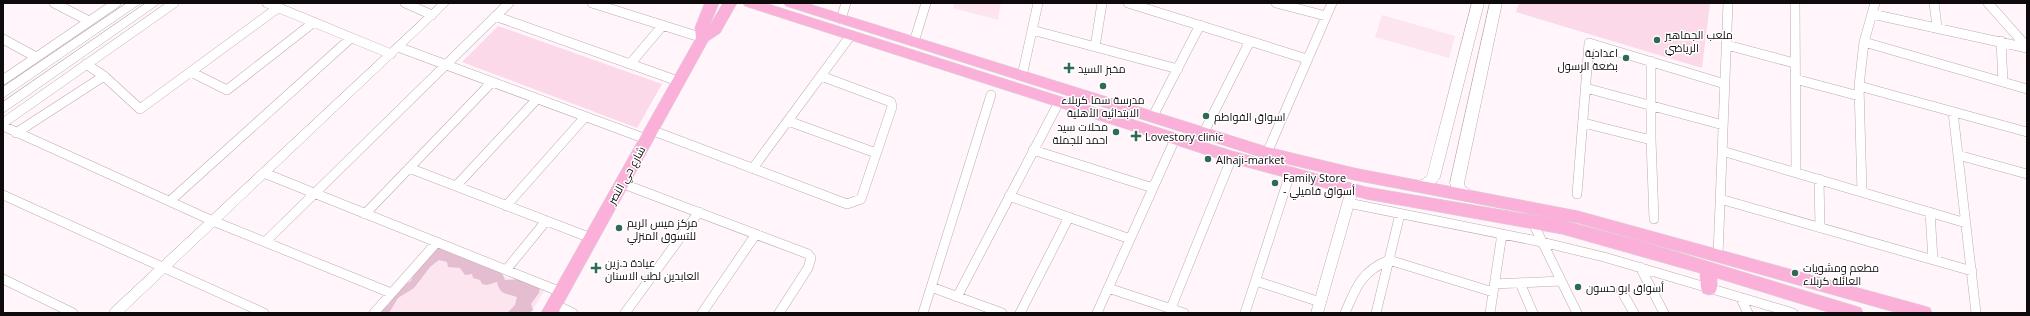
<svg xmlns="http://www.w3.org/2000/svg" width="2030" height="316" font-family="'Open Sans',Cairo,sans-serif">
<rect width="100%" height="100%" fill="#fff5fa"/>
<!-- built -->
<path fill="#fde5f0" d="M954,3H1001L998,20L953,8Z
M1382,15L1455,36L1449,58L1375,37Z
M433,251L544,291L531,313H379Z"/>
<!-- green -->
<path fill="#fbd9e9" d="M1519,3H1710L1702,68L1516,12Z
M498,26L662,84L637,128L462,62Z"/>
<!-- forest -->
<path fill="#e4bdd0" d="M445,246L453,254L502,273L505,280L521,279L540,287L539,293L531,304L533,310L529,313H507L515,305L517,297C505,293 500,295 497,282L487,285L482,284L480,280L473,278L472,274L465,275L460,268L448,267L447,262L439,260L430,267L414,288L398,298L389,313H377L389,304L399,288L411,281L416,268L435,247L439,249Z"/>
<g fill="none" stroke-linecap="round" stroke-linejoin="round">
<!-- minor casing -->
<g stroke="#bbacb3" stroke-width="10">
<path id="minor" d="M54,3L89,21
M267,3L391,54
M405,3L432,15
M592,3L703,38
M1128,3L1307,59
M1276,3L1326,16
M1795,3L1796,172
M1934,3L1937,27
M1988,3L2027,47
M1872,14L2027,48
M495,16L678,81
M841,19L846,3
M1032,30L1178,69
M3,39L36,57
M2001,41L2003,82
M914,42L926,3
M1864,42L2027,89
M1727,45L1794,63
M398,47L646,139
M1095,47L1102,3
M1651,61V140L1654,219
M86,64L104,76L140,109L279,7
M630,64L663,25
M191,72L227,90L314,22
M1022,76L1038,3
M1795,79L1859,96
M3,80L116,3
M1859,86L2027,132
M1586,88L1723,125
M1953,112L1976,313
M1153,116L1200,25
M788,121L876,153
M3,123L174,3
M1584,123L1651,140
M3,126L213,221L391,293
M651,130L847,204L861,199L892,107L891,102L821,76
M1204,132L1250,41
M16,133L104,76
M1033,150L1153,188
M1722,151L1966,223
M1267,153L1332,3
M1958,155L2027,174
M409,168L591,238
M753,168L851,35
M264,173L561,292
M1819,179L1820,228
M621,183L808,254L811,258L808,268L779,313
M456,186L537,99
M1862,192L1859,86L1864,42L1875,3
M1577,194L1589,43L1725,84
M3,195L264,313
M1009,196L1130,239
M1720,199L1972,271
M170,201L351,38
M1348,203L1542,242L1604,257L1793,313
M506,206L585,117
M1930,212L1933,260
M365,214L492,82
M1532,221L1577,313
M265,242L509,3
M1718,255L1728,3
M1640,267L1664,313
M506,270L546,221
M3,279L73,313
M1256,281L1320,302
M1520,283L1533,313
M1494,284L1561,281
M931,287L1002,313
M1108,288L1184,313
M1621,290L1634,313
M957,297L1059,102
M1740,297L1748,313
M554,304L573,313
M1171,308L1232,157
M374,313L437,242
M625,313L699,212
M702,313L756,234
M923,313L991,95
M1020,313L1069,217
M1097,313L1175,139
M1245,313L1290,174
M1345,313C1356,287 1362,271 1389,260L1493,292
M1376,313L1400,214
M1490,313L1502,234"/>
</g>
<!-- tertiary casing -->
<g stroke="#bbacb3" stroke-width="1">
<path id="tertiary" d="M439,3H450L123,313H109L111,309Z
M1352,185L1356,187L1358,190L1323,313H1311L1346,190L1348,187Z"/>
</g>
<!-- secondary casing -->
<g stroke="#bbacb3" stroke-width="1">
<path id="secondary" d="M127,3H141L3,98V87Z
M146,3H160L3,113V102Z
M1472,3H1484L1440,177C1434,187 1423,194 1411,190L1409,186L1411,182L1422,180L1427,176Z
M1490,3H1502L1464,183L1465,187L1472,191L1474,195L1472,199L1467,200L1454,194L1450,183Z"/>
</g>
<!-- primary casing -->
<g stroke="#d4d3d3" stroke-width="1">
<path id="primary" d="M705,3H719L709,27L723,3H737L720,33L708,41L558,313H541L696,38L695,28Z
M743,3H765L1232,151L1366,187L1562,220L1644,242L1855,306L1861,308L1863,313H1831L1717,278V288L1715,293L1709,295L1703,293L1701,288L1700,273L1562,234L1366,199L1232,163L745,6Z
M784,3H806L1267,147L1354,168L1578,211L1924,306L1930,308L1932,313H1898L1578,223L1354,180L1267,159L786,6Z"/>
</g>
<!-- minor -->
<use href="#minor" stroke="#fff" stroke-width="9"/>
<!-- tertiary -->
<use href="#tertiary" fill="#fff" fill-rule="evenodd"/>
<!-- secondary -->
<use href="#secondary" fill="#fff" fill-rule="evenodd"/>
<!-- primary -->
<use href="#primary" fill="#fbb0d9" fill-rule="evenodd"/>
</g>
<!-- markers -->
<g fill="#2e6a55" stroke="#fff" stroke-width="1.5">
<circle cx="1657" cy="40" r="4"/>
<circle cx="1626" cy="58" r="4"/>
<path d="M1067 62h4v4h4v4h-4v4h-4v-4h-4v-4h4z"/>
<circle cx="1103" cy="86" r="4"/>
<circle cx="1206" cy="116" r="4"/>
<circle cx="1116" cy="132" r="4"/>
<path d="M1134 130h4v4h4v4h-4v4h-4v-4h-4v-4h4z"/>
<circle cx="1208" cy="159" r="4"/>
<circle cx="1275" cy="183" r="4"/>
<circle cx="619" cy="228" r="4"/>
<path d="M594 262h4v4h4v4h-4v4h-4v-4h-4v-4h4z"/>
<circle cx="1795" cy="273" r="4"/>
<circle cx="1578" cy="287" r="4"/>
</g>
<g text-anchor="middle" dominant-baseline="central" stroke-width="3" stroke-linejoin="round" paint-order="stroke">
<!-- poi labels -->
<g font-size="11" fill="#0f0a0c" stroke="#fff" text-anchor="start">
<text x="1665" y="34">ملعب الجماهير<tspan x="1665" dy="13">الرياضي</tspan></text>
<text x="1618" y="52" text-anchor="end">اعدادية<tspan x="1618" dy="13">بضعة الرسول</tspan></text>
<text x="1078" y="68">مخبز السيد</text>
<text x="1103" y="99" text-anchor="middle">مدرسة سما كربلاء<tspan x="1103" dy="13">الابتدائيه الأهلية</tspan></text>
<text x="1214" y="116">اسواق الفواطم</text>
<text x="1108" y="126" text-anchor="end">محلات سيد<tspan x="1108" dy="13">احمد للجملة</tspan></text>
<text x="1145" y="136">Lovestory clinic</text>
<text x="1216" y="159">Alhaji-market</text>
<text x="1283" y="177">Family Store<tspan x="1283" dy="13">- أسواق فاميلي</tspan></text>
<text x="627" y="222">مركز ميس الريم<tspan x="627" dy="13">للتسوق المنزلي</tspan></text>
<text x="605" y="262">عيادة د.زين<tspan x="605" dy="13">العابدين لطب الاسنان</tspan></text>
<text x="1803" y="267">مطعم ومشويات<tspan x="1803" dy="13">العائلة كربلاء</tspan></text>
<text x="1586" y="287">أسواق ابو حسون</text>
</g>
<!-- street labels -->
<g font-size="11" fill="#0f0a0c" stroke="#fff">
<text transform="translate(626 175) rotate(-61)">شارع حي النصر</text>
</g>
</g>
<!-- border -->
<rect width="2030" height="316" fill="none" stroke="#0f0a0c" stroke-width="8"/>
</svg>
